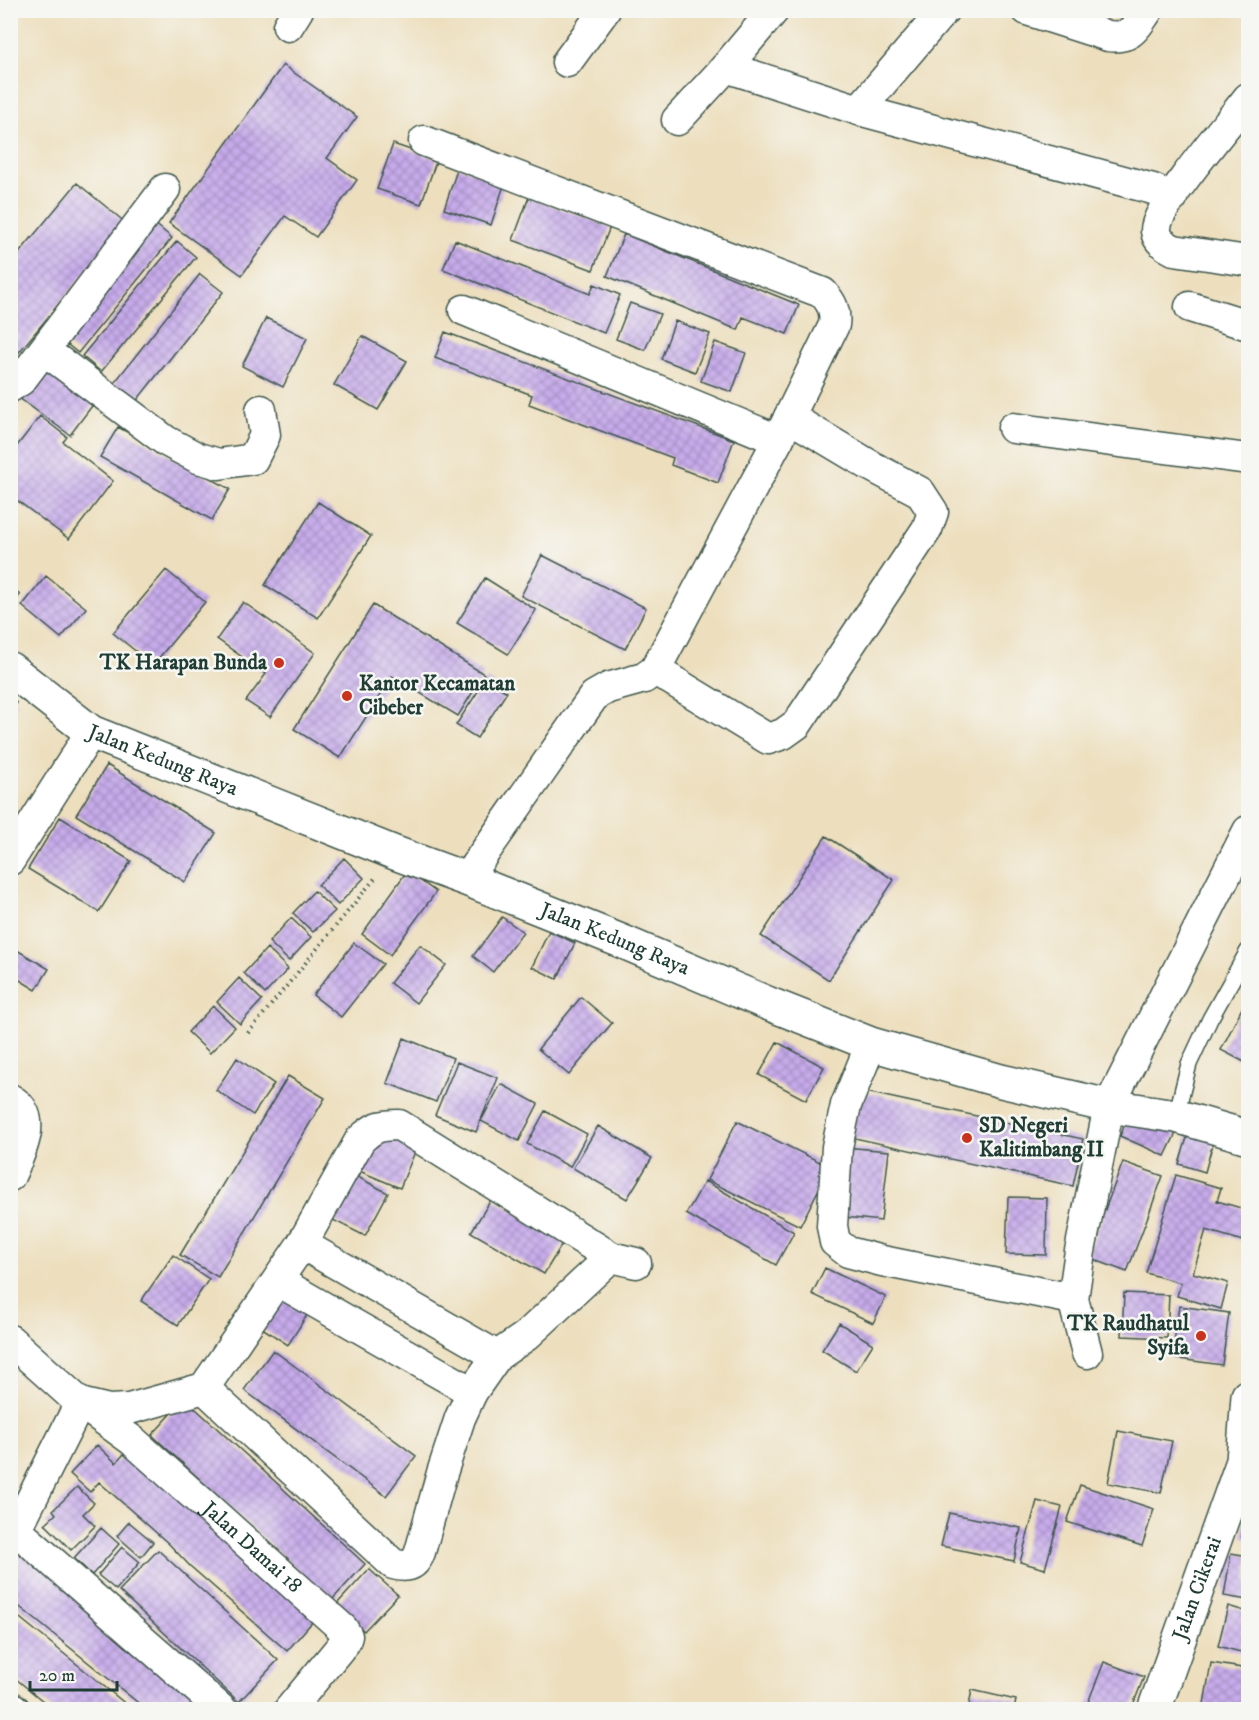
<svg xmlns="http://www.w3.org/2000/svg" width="1259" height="1720" font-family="'IM FELL DW Pica',serif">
<defs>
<pattern id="building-cross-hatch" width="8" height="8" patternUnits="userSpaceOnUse" patternTransform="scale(1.5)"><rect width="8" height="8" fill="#c7abeb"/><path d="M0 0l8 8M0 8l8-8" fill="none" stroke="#a18cbf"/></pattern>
</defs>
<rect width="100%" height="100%" fill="#f6f6f2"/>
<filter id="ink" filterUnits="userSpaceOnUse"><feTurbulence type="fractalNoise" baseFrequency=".0167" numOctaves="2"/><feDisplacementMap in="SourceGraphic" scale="12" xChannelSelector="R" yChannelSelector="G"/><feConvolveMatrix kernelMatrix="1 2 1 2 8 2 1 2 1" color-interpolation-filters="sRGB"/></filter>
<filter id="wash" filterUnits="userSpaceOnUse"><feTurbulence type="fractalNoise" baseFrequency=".008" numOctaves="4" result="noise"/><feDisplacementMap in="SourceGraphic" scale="24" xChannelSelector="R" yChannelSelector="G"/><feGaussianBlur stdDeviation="1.35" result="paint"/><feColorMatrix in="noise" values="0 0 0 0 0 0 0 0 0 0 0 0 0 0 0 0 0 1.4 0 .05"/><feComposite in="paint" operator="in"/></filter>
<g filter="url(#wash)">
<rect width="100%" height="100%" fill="#eddfbe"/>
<g id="blocks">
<!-- building -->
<path fill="url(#building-cross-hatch)" d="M283,65L357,117L327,158L357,180L316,237L285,216L242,275L169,223Z
M393,144L437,159L421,204L377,189Z
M458,167L505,182L491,225L444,209Z
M77,183L126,223L10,363V264Z
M529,197L610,227L593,270L513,240Z
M153,222L172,238L78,353L58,337Z
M624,234L799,305L787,334L743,317L738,330L607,276Z
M455,240L590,294L594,284L620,295L604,333L443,269Z
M177,241L196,257L101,372L82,356Z
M200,274L223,292L134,404L111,387Z
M630,303L660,314L645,350L616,339Z
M266,318L307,338L283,387L242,366Z
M675,321L710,334L695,372L661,359Z
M445,332L734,440L718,483L671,465L673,458L529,404L532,395L435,358Z
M362,336L407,361L378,410L334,385Z
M715,342L746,353L732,392L701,381Z
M43,358L98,398L70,435L15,395Z
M40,416L67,437L63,442L113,481L69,539L15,499L10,504V455Z
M118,427L230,489L212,520L100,457Z
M318,502L371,536L318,618L265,585Z
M542,555L646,608L625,649L521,596Z
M166,570L205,602L153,665L113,633Z
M46,576L86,608L61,638L22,606Z
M485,578L536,610L508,654L457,623Z
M10,587L20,595L10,606Z
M243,602L315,653L270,717L246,701L266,674L217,639Z
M373,605L484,674L458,716L392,676L340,758L294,729Z
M486,679L507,692L477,738L456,725Z
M10,699L17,703L10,713Z
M107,765L216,833L185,882L76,815Z
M60,817L131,861L99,912L28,869Z
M826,836L894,880L829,980L761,936Z
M344,858L364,878L338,905L318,885Z
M407,871L436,892L390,955L362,934Z
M314,891L335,911L313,932L293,913Z
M502,917L523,932L493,972L473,956Z
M291,918L311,937L289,961L269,942Z
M549,931L575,943L557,979L532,967Z
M354,943L383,964L341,1017L313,995Z
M420,945L446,965L416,1003L390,983Z
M10,946L49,969L36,990L10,974Z
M267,948L288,969L265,994L244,973Z
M239,978L262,1000L240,1024L217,1002Z
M1248,996V1064L1221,1050Z
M581,997L612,1023L569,1075L538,1049Z
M213,1006L235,1027L210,1053L188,1032Z
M404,1038L453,1058L436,1102L387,1083Z
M777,1042L824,1067L806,1100L759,1075Z
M237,1058L274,1084L253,1115L216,1090Z
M457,1062L498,1078L476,1132L435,1115Z
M288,1076L325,1098L218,1277L180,1255Z
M501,1084L538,1104L519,1141L481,1121Z
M861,1091L1083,1139L1073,1186L850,1137Z
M1131,1110L1177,1131L1165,1156L1120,1136Z
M545,1111L587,1134L570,1167L527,1144Z
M737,1121L830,1167L800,1226L707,1180Z
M598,1126L652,1158L627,1199L573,1168Z
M374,1130L417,1147L400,1188L357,1170Z
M1189,1131L1214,1139L1205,1172L1179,1164Z
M844,1147L889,1151L881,1221L835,1216Z
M1123,1162L1163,1176L1127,1272L1087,1257Z
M1176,1175L1221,1188L1217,1201L1248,1210V1223L1243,1241L1206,1230L1193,1273L1228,1283L1221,1309L1177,1296L1181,1283L1146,1273Z
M356,1176L388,1193L365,1236L333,1220Z
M705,1181L794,1232L776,1265L686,1214Z
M1008,1197L1047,1198L1046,1255L1006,1254Z
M492,1198L564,1241L544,1274L471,1232Z
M173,1255L209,1279L178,1325L141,1301Z
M825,1268L886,1297L873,1323L812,1294Z
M274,1289L309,1312L288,1345L253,1322Z
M1124,1293L1169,1295L1167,1338L1122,1336Z
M1179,1306L1229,1313L1222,1365L1172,1358Z
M839,1323L873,1344L856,1371L822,1350Z
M273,1350L416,1456L386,1496L244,1390Z
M185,1399L365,1564L331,1601L152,1435Z
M1118,1431L1172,1441L1161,1493L1108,1483Z
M97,1445L116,1463L132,1445L320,1613L287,1651L190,1566L169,1544L99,1482L90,1492L70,1474Z
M1080,1485L1154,1509L1142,1546L1067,1522Z
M77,1487L94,1503L83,1514L95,1526L71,1550L45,1524L56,1514L53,1510Z
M1037,1501L1062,1507L1045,1569L1020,1562Z
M1247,1509H1248V1538L1242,1537Z
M949,1513L1021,1528L1014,1561L941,1546Z
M129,1522L153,1542L141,1557L117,1536Z
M101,1528L119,1544L92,1575L74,1558Z
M13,1543L218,1710H147L10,1599V1546Z
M122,1547L140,1562L116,1590L98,1575Z
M158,1550L278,1660L239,1702L119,1591Z
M1231,1553L1248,1556V1600L1224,1596Z
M369,1569L398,1595L364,1631L336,1605Z
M1228,1606L1248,1612V1654L1218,1646Z
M10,1610L89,1674L133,1710H54L10,1674Z
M1104,1662L1144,1677L1131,1710H1085Z
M1211,1663L1248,1669V1710H1203Z
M972,1690L1016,1700L1014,1710H968Z"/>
</g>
</g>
<g filter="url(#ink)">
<use href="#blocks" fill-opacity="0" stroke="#3e5549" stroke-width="1.5"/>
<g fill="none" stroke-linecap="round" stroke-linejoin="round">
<!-- lane casing -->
<g stroke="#3e5549" stroke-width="18">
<path id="lane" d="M1176,1116L1189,1064L1210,1019L1248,951"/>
</g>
<!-- street casing -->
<g stroke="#3e5549" stroke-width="33">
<g id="street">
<path d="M1027,10L1108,36C1132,39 1135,28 1148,10"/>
<path d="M288,26L298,10"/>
<path d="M567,62L605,10"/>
<path d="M726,67L859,110L1153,189L1172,198"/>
<path d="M1248,98C1232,119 1154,209 1156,231C1157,241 1166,246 1174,250L1248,261"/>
<path d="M859,110L944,10"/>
<path d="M677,120L726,67L774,10"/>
<path d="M424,141L823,293C832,303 836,311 834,325L778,440L655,670L644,678L608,688L594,696L466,879"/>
<path d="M1190,307L1248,325"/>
<path d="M464,310L778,440"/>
<path d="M44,350L166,441L198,458L219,464L253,459L265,435L261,410"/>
<path d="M10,387L21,380L165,189"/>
<path d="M1013,428L1248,459"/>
<path d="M655,670L768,739L783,734L797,724L927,529L933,512L920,492L871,466L789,417"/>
<path d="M10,860L91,732"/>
<path d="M871,1044L846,1105L837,1147L832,1226L835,1242L848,1252L882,1261L1073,1299"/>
<path d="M10,1099C41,1116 20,1153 10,1176"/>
<path d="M302,1244L497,1356"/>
<path d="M278,1281L472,1392"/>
<path d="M10,1340L80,1403L16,1530L10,1536"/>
<path d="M1087,1353L1073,1299L1080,1251L1109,1106L1248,831"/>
<path d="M204,1388L393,1564C407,1568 415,1566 420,1552L442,1473L460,1418L472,1392L497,1356L526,1336L611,1257"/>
<path d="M80,1403L109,1410L129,1409L204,1388L302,1244L360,1140C374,1127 379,1125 399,1125L611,1257L636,1263"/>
<path id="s1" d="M85,1406L133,1441L343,1629L347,1636L345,1642L289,1710"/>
<path d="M16,1530L222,1710"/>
<path d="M10,1706L15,1710"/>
</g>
</g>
<!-- secondary casing -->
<g stroke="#3e5549" stroke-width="36">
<g id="secondary">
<path id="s2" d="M10,669L91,732L395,853L466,879L621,941L767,1003L871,1044L1001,1081L1109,1106L1176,1116L1248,1137"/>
<path id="s3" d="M1154,1710L1243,1461L1248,1396"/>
</g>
</g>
<!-- path -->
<path stroke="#3e5549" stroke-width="4" stroke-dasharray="1.5 4.5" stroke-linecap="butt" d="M248,1033L376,877"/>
<!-- lane -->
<use href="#lane" stroke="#fff" stroke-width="15"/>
<!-- street -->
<use href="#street" stroke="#fff" stroke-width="30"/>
<!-- secondary -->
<use href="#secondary" stroke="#fff" stroke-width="33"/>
</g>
</g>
<!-- markers -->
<g fill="#c8321e" stroke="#f6f6f2" stroke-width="2">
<circle cx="279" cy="663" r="6"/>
<circle cx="347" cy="696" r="6"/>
<circle cx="967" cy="1138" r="6"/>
<circle cx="1201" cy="1336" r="6"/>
</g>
<g text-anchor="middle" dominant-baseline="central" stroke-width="5" stroke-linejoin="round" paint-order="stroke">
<!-- poi labels -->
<g font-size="21" font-weight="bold" fill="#1f3d34" stroke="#f6f6f2" text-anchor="end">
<text x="267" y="663">TK Harapan Bunda</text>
<text x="359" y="684" text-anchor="start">Kantor Kecamatan<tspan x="359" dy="24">Cibeber</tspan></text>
<text x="979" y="1126" text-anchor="start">SD Negeri<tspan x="979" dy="24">Kalitimbang II</tspan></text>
<text x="1189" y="1324">TK Raudhatul<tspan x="1189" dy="24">Syifa</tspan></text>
</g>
<!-- street labels -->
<g font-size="21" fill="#1f3d34" stroke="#f6f6f2">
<text stroke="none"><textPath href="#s2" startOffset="180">Jalan Kedung Raya</textPath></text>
<text stroke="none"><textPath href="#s2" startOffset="666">Jalan Kedung Raya</textPath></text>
<text stroke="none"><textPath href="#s1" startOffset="219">Jalan Damai 18</textPath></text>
<text stroke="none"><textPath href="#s3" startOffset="129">Jalan Cikerai</textPath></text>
</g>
</g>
<!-- margin -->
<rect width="1259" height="1720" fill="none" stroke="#f6f6f2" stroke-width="36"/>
<!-- scale -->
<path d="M30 1681v9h87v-9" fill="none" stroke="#1f3d34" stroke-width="3"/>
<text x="39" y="1681" font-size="18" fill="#1f3d34" stroke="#f6f6f2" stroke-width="4.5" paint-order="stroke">20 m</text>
</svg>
